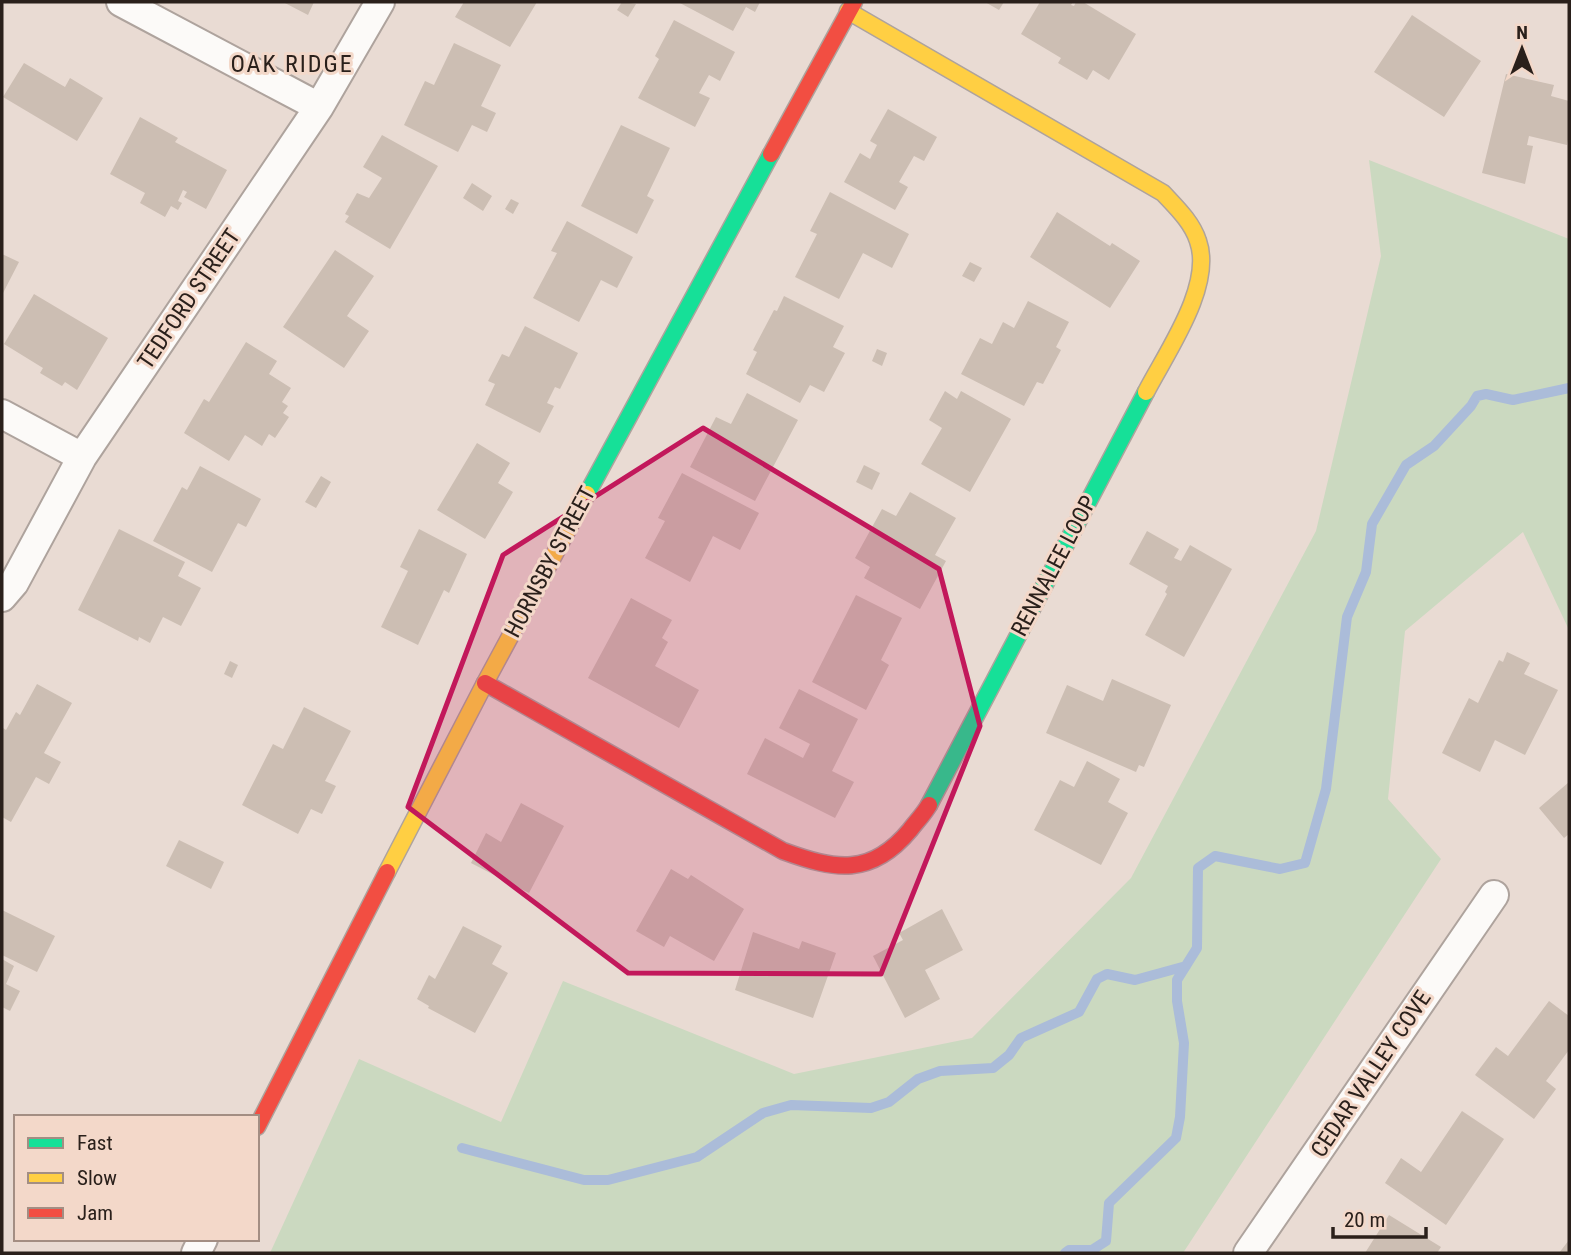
<svg xmlns="http://www.w3.org/2000/svg" width="1571" height="1255" font-family="'Roboto Condensed',sans-serif">
<rect width="100%" height="100%" fill="#e9dbd3"/>
<!-- green -->
<path fill="#cbd9c0" d="M1369,160L1569,239V630L1523,532L1405,631L1388,799L1441,859L1183,1253H270L359,1059L501,1122L563,981L794,1074L972,1038L1131,878L1316,531L1381,256Z"/>
<g fill="none" stroke-linecap="round" stroke-linejoin="round">
<!-- stream -->
<path stroke="#abbcd9" stroke-width="10" d="M462,1148L584,1180H608L697,1157L763,1113L791,1105L871,1108L889,1102L918,1079L940,1071L993,1068L1009,1055L1021,1038L1079,1012L1097,979L1107,974L1135,980L1186,966
M1065,1253L1069,1250H1092L1106,1241L1109,1203L1176,1138L1180,1117L1184,1043L1177,1001V980L1197,948L1198,868L1215,856L1280,869L1305,863L1326,789L1347,617L1366,572L1372,524L1406,465L1434,446L1471,406L1477,396L1486,394L1513,400L1569,388"/>
</g>
<!-- building -->
<path fill="#ccbeb3" d="M283,2H314L308,15Z
M464,2H537L510,47L455,17Z
M622,2L636,4L628,17L617,10Z
M678,2H760L755,12L746,7L733,31Z
M985,2H1004L999,10Z
M1040,2H1073L1071,5L1074,6L1076,2H1083L1136,34L1109,80L1093,70L1087,80L1058,63L1061,58L1021,34Z
M1412,15L1481,61L1444,117L1374,72Z
M674,20L735,52L720,81L709,75L699,93L710,98L695,127L638,98L659,59L655,56Z
M454,43L501,65L481,106L496,113L487,132L472,125L458,152L404,125L425,81L434,85Z
M24,63L65,87L70,78L103,98L77,141L3,97Z
M1506,74L1554,85L1551,96L1569,101V134L1567,145L1529,136L1527,145L1533,146L1525,184L1482,173Z
M888,109L937,137L924,161L914,156L899,182L908,187L895,210L844,182L860,153L870,159L877,145L870,141Z
M140,117L178,138L175,142L227,170L206,209L184,197L187,192L183,190L178,201L182,203L178,210L171,206L165,217L140,203L145,193L110,174Z
M621,125L670,148L647,196L654,200L637,234L581,206Z
M382,135L438,166L390,249L345,222L349,216L345,214L357,193L369,198L382,178L363,167Z
M472,183L492,196L483,211L463,198Z
M830,192L909,234L892,268L863,253L839,299L795,277L817,234L810,231Z
M511,199L519,203L513,214L505,209Z
M1057,212L1110,246L1112,243L1140,261L1110,308L1030,257Z
M567,221L633,257L617,288L601,280L579,322L533,298L557,253L551,251Z
M335,250L374,276L347,316L369,331L344,368L283,327Z
M2,254L19,262L2,295Z
M970,262L982,268L974,282L962,276Z
M34,294L108,338L77,390L65,382L62,386L40,373L43,368L4,344Z
M784,296L844,326L833,347L845,353L824,392L810,385L800,403L746,374L757,352L753,350L774,310L777,311Z
M1028,301L1069,322L1056,347L1061,350L1043,384L1037,382L1024,406L961,374L980,338L992,344L1003,322L1014,328Z
M525,326L578,353L560,389L555,387L547,403L554,406L540,433L485,405L495,384L488,381L502,354L509,357Z
M246,342L277,361L269,374L291,388L282,402L288,406L283,413L289,417L275,438L269,434L262,446L245,435L229,461L184,433L204,399L209,402Z
M877,349L887,353L882,366L872,361Z
M945,391L957,399L961,391L1011,419L970,492L921,464L942,428L929,420Z
M747,393L798,420L755,501L690,467L716,417L731,424Z
M477,443L510,463L498,483L513,492L485,539L437,510Z
M864,465L880,473L872,490L856,482Z
M200,466L261,499L246,527L238,523L212,572L153,541L182,487L187,490Z
M682,473L759,513L740,550L713,536L690,582L645,558L665,521L658,518Z
M321,476L331,482L316,508L305,502Z
M910,492L956,518L935,555L946,561L920,609L864,578L870,567L855,558L882,509L896,516Z
M119,529L185,562L178,576L201,588L181,626L163,617L150,643L139,637L138,641L78,610Z
M419,529L467,554L449,593L444,590L418,645L381,627L408,571L400,567Z
M1147,531L1179,549L1174,558L1181,561L1190,545L1232,569L1184,657L1145,635L1167,594L1165,592L1168,586L1129,564Z
M856,595L902,618L881,660L889,665L866,710L812,682Z
M631,598L672,620L662,638L668,642L655,666L699,690L679,728L588,678Z
M1507,652L1530,663L1524,674L1558,690L1525,755L1495,740L1480,772L1442,753L1469,698L1478,703L1499,660L1503,662Z
M230,661L238,665L232,678L224,674Z
M1112,679L1171,705L1144,767L1139,765L1136,772L1046,733L1067,685L1103,701Z
M37,684L72,703L44,753L61,762L49,784L36,777L11,822L2,817V731L3,728L6,730L16,712L20,715Z
M799,689L858,719L832,771L854,782L835,818L747,774L765,738L803,758L810,744L779,728Z
M304,707L351,731L325,781L336,786L322,814L311,809L298,834L242,805L273,744L283,749Z
M1087,761L1120,779L1108,802L1128,813L1101,865L1034,830L1060,780L1074,787Z
M1569,782V834L1564,838L1539,808Z
M521,803L564,826L529,893L471,863L486,833L501,842Z
M179,840L224,862L211,889L166,866Z
M671,869L688,879L691,875L744,909L714,961L670,936L664,947L636,931Z
M942,909L963,950L925,970L940,999L905,1018L873,956L903,940L899,933Z
M2,910L55,936L37,972L2,955Z
M463,926L502,946L492,964L508,973L475,1033L428,1008L429,1006L417,999L429,975L435,979Z
M753,932L799,949L802,941L836,953L813,1018L735,990Z
M2,959L14,966L6,984L20,991L10,1011L2,1007Z
M1549,1001L1569,1016V1050L1546,1081L1556,1089L1534,1119L1475,1075L1496,1047L1508,1056Z
M1462,1111L1504,1139L1446,1225L1385,1183L1401,1158L1421,1172Z
M1389,1215L1441,1247L1437,1253H1365Z
M1569,1240V1253H1559Z"/>
<g fill="none" stroke-linecap="round" stroke-linejoin="round">
<!-- street casing -->
<g stroke="#aea39d" stroke-width="32">
<path id="street" d="M121,2L319,107
M2,414L82,457
M2,597L14,583L82,457L319,107L380,2
M196,1253L203,1239
M1248,1253L1494,895"/>
</g>
<!-- fast casing -->
<g stroke="#aea39d" stroke-width="19">
<path id="fast" d="M587,494L771,154
M929,805L1146,392"/>
</g>
<!-- slow casing -->
<g stroke="#aea39d" stroke-width="19">
<path id="slow" d="M848,11L1163,193C1176,207 1192,222 1198,241C1214,286 1166,353 1146,392
M387,872L485,683L587,494"/>
</g>
<!-- jam casing -->
<g stroke="#aea39d" stroke-width="19">
<path id="jam" d="M771,154L854,2
M485,683L783,851C835,870 871,877 910,830C916,822 924,814 929,805
M257,1127L387,872"/>
</g>
<!-- street -->
<use href="#street" stroke="#fcfaf8" stroke-width="28"/>
<!-- fast -->
<use href="#fast" stroke="#16e098" stroke-width="16"/>
<!-- slow -->
<use href="#slow" stroke="#ffcf43" stroke-width="16"/>
<!-- jam -->
<use href="#jam" stroke="#f24e42" stroke-width="16"/>
</g>
<!-- marked area -->
<path fill="#c2185b" fill-opacity="0.2" stroke="#c2185b" stroke-width="5" stroke-linejoin="round" d="M703,428L939,569L980,726L881,974L628,973L408,807L503,555Z"/>
<g text-anchor="middle" dominant-baseline="central" stroke-width="6" stroke-linejoin="round" paint-order="stroke">
<!-- street labels -->
<g font-size="23" fill="#2a201b" stroke="#f3d8c9">
<text transform="translate(189 299) rotate(-56)">TEDFORD STREET</text>
<text transform="translate(550 562) rotate(-62)">HORNSBY STREET</text>
<text transform="translate(1054 566) rotate(-62)">RENNALEE LOOP</text>
<text transform="translate(1371 1074) rotate(-56)">CEDAR VALLEY COVE</text>
</g>
<!-- neighbourhood labels -->
<g font-size="24" letter-spacing="2" fill="#2a201b" stroke="#f3d8c9">
<text x="292" y="64">OAK RIDGE</text>
</g>
</g>
<!-- border -->
<rect width="1571" height="1255" fill="none" stroke="#2a201b" stroke-width="7"/>
<!-- legend -->
<rect x="14" y="1115" width="245" height="126" fill="#f3d8c9" stroke="#a38e83" stroke-width="2"/>
<rect x="28" y="1138" width="35" height="10" fill="#16e098" stroke="#a38e83" stroke-width="2"/>
<text x="77" y="1150" font-size="21" fill="#2a201b">Fast</text>
<rect x="28" y="1173" width="35" height="10" fill="#ffcf43" stroke="#a38e83" stroke-width="2"/>
<text x="77" y="1185" font-size="21" fill="#2a201b">Slow</text>
<rect x="28" y="1208" width="35" height="10" fill="#f24e42" stroke="#a38e83" stroke-width="2"/>
<text x="77" y="1220" font-size="21" fill="#2a201b">Jam</text>
<!-- north arrow -->
<g transform="translate(1522 49)" stroke="#f3d8c9" stroke-width="5" paint-order="stroke">
<path d="M0-5L12 26L0 18L-12 26Z" fill="#2a201b"/>
<text y="-10" font-size="19" font-weight="bold" text-anchor="middle" fill="#2a201b">N</text>
</g>
<!-- scale -->
<path d="M1333 1227v10h93v-10" fill="none" stroke="#2a201b" stroke-width="3.5"/>
<text x="1344" y="1227" font-size="21" fill="#2a201b" stroke="#f3d8c9" stroke-width="5" paint-order="stroke">20 m</text>
</svg>
